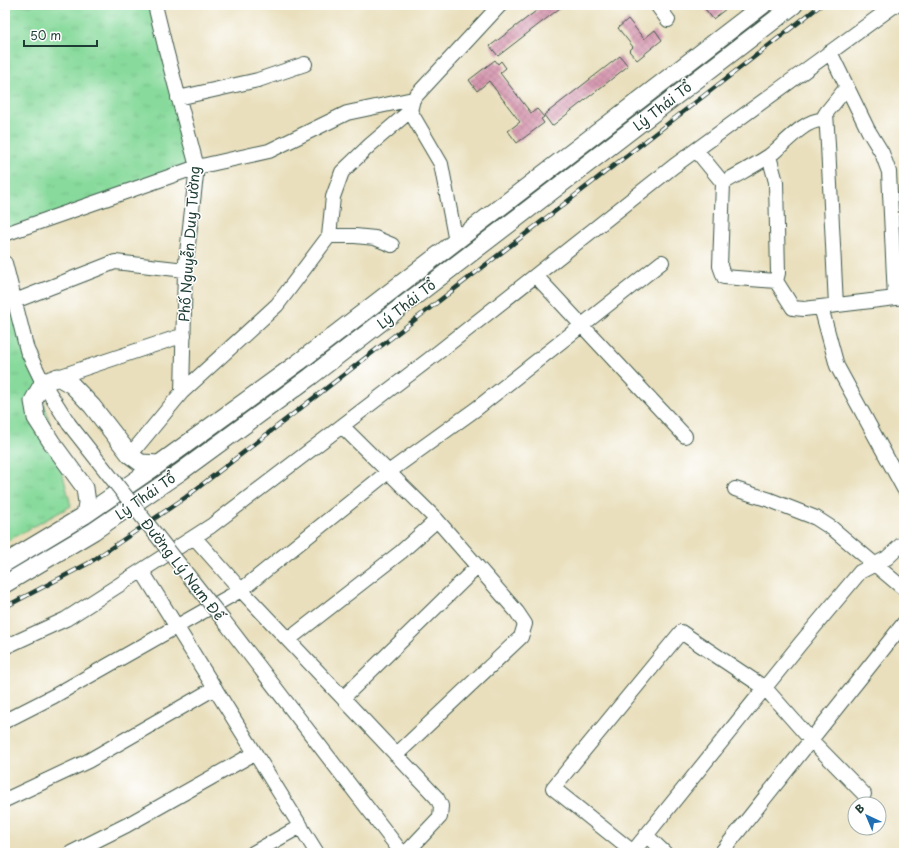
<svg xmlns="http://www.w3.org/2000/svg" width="909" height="858" font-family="'Playpen Sans',sans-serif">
<defs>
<pattern id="grass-tufts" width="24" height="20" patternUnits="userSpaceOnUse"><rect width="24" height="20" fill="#88da9c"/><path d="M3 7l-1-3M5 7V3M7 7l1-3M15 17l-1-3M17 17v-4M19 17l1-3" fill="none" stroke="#75bc87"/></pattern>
<pattern id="building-cross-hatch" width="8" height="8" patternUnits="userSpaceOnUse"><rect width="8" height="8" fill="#d28ea8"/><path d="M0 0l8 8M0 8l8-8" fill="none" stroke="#aa758a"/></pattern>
</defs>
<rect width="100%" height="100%" fill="#fff"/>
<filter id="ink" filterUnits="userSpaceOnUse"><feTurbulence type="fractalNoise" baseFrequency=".025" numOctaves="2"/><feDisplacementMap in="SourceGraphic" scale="8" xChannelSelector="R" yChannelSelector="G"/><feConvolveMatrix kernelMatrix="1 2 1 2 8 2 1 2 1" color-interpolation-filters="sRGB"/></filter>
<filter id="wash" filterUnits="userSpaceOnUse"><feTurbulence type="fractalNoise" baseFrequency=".012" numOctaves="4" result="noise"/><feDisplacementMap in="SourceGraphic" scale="16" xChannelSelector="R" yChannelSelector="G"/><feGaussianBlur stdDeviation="0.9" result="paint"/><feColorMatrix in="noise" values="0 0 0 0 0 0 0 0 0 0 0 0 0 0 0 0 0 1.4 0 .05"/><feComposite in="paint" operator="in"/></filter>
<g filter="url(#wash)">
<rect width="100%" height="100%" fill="#e9dfbc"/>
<!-- grass -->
<path fill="url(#grass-tufts)" stroke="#548c68" d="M5,5H151L197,167L6,232Z
M5,251L71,506L5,542Z"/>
<g id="blocks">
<!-- building -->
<path fill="url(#building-cross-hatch)" d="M544,5H564L498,56L490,46Z
M702,5H731L713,19Z
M628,19L644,39L655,30L662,40L637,60L629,51L633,47L618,28Z
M620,56L628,66L552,126L544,115Z
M495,60L498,64L501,61L506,68L500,73L531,113L537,109L544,117L541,119L544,123L517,143L508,131L520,122L489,81L477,91L469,80Z"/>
</g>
</g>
<g filter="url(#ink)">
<use href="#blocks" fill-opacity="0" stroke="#3d5548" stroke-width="1"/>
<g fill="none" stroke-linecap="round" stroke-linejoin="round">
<!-- minor casing -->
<g stroke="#3d5548" stroke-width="16">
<path id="minor" d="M155,5L166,50L197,167L185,270L182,392
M657,5L668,20
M830,52L868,130L882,153L889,172L895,298
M178,98L258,80L305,64
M410,111L441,164L456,242
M826,113L847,87
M696,150L723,183
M769,156L776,182L778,273L776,281L793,308L804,309L904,297
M5,234L197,167L269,151L347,113L413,99
M329,236H355L375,238L392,245
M5,263L27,350L43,383L69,424
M536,276L685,436
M776,281L724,277L720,266L723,183C738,174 754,166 769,156C783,146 803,120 822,120L826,113L828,145L836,305
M15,301L115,262L185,270
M821,307L837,366L904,489
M58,377L184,335
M342,426L437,520L517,612L525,624L521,637L396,755
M130,455L182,392L277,305L329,236L333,197L342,172L370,145L410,111L413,99L500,5
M735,489L770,500L816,518L833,529L904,589
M194,537L241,590L437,798L441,806L440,817L406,853
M142,571L317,853
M224,621L402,853
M288,640L401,552L437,520
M5,647L66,619L211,526L440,351L674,166L895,5
M343,698L477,567
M5,721L54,696L241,590L383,476L476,409L662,262
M5,800L88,761L215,688
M646,835L665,853
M633,852L553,788L681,632L765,688L811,740L864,794
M71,853L127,825L255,753
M253,853L301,826
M632,853L800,644L860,572L887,558L901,545L904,544
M721,853L904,623"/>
</g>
<!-- major casing -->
<g stroke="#3d5548" stroke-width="19">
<path id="major" d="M85,515L87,503L85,488L52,443L36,418L33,401L43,383L58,377L72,385L92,406L130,455L141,463L159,464
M5,563L85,515L159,464L299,362L763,5
M5,584L94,531L179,473L310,377L794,5"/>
</g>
<!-- minor -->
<use href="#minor" stroke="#fff" stroke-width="14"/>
<!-- major -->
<use href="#major" stroke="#fff" stroke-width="17"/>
<!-- rail casing -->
<g stroke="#1f3d34" stroke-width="4.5">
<path id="rail" d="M5,607L89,563L186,497L821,5"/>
</g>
<!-- rail -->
<use href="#rail" stroke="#fff" stroke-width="3" stroke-dasharray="9" stroke-linecap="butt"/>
<!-- minor-bridge casing -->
<g stroke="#3d5548" stroke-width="16" stroke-linecap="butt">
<path id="minor-bridge" d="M69,424L224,621"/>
</g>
<!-- minor-bridge -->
<use href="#minor-bridge" stroke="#fff" stroke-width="14"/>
</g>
</g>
<g text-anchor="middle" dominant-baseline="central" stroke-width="3" stroke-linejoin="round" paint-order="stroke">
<!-- street labels -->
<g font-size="14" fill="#1f3d34" stroke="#fff">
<text transform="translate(662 106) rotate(-38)">Lý Thái Tổ</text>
<text transform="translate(189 244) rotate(-86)">Phố Nguyễn Duy Tường</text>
<text transform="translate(406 304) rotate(-38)">Lý Thái Tổ</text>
<text transform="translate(145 496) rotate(-35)">Lý Thái Tổ</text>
<text transform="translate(183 569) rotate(52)">Đường Lý Nam Đế</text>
</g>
</g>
<!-- margin -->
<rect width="909" height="858" fill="none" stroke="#fff" stroke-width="20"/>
<!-- north arrow -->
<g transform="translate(867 816) rotate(316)"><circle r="19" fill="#ffffff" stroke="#a5b1ae"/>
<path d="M0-3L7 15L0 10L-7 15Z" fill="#1f6fb2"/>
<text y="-6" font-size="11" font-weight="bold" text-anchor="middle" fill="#1f3d34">B</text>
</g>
<!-- scale -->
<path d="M24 40v6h73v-6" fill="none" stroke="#1f3d34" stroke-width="2"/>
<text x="30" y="40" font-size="12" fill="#1f3d34" stroke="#ffffff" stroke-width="3" paint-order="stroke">50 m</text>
</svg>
